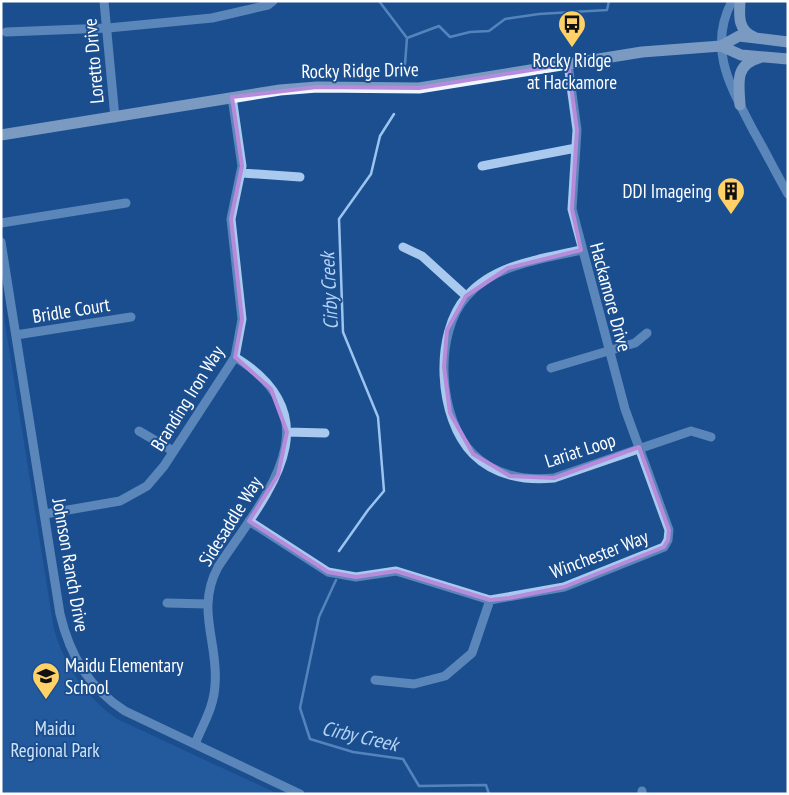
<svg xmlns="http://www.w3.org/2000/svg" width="789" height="795" font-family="'PT Sans Narrow',sans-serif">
<rect width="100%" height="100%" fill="#1b4f8f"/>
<!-- green -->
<path fill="#2e69ad" d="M1,299L54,630C66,668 85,696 117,719L278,794H1Z"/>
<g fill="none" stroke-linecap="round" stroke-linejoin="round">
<!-- stream -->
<path stroke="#9cc4f0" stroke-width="2.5" d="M379,1L407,38L405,64
M407,38L439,26L450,37L470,32L489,31L505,19L539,14L607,10L609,1
M339,551L368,510L384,491L378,417L343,332L339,219L371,174L380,136L394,114
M336,580L319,617L300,708L310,739L353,752L403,759L419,786L486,785L489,794"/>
<!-- minor -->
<path stroke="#a9c9ee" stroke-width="9" d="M104,1L115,118
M732,1C707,49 731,87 753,130C765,151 776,173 788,194
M6,32L108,28L212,18L268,5L273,1
M482,166L576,148
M242,173L300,177
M1,223L126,203
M1,242L60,614C70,656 89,688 125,711L300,794
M403,247L422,256L466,296
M581,250C542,259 495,264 467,296C433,333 438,419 473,454C495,476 526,481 554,478L691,431L711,437
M16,335L131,317
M551,368L635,343L647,333
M139,431L173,451
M287,432L325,433
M45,514L120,501L147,486L164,466L235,357L242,319L231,219L242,166L232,97
M249,521L328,572L356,577L396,571L490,600L564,587L664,547L668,540L669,530L625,409L572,209L577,130L568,64
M167,603L207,604
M375,680L414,684L445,676L472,653L490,600
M195,744C203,724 214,707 215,685C219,643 195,610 218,567C264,497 337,420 235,357
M642,791V794"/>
<!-- major -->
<path stroke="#f0f6ff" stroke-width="11" d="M740,1C739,17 738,30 754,37
M721,46L741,55L788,59
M740,105C739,84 734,65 759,58
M1,135L280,90L317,87L419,88L642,52L721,46L739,36L788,42"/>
</g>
<!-- marked area -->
<path d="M0 0H789V795H0ZM568,64L577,130L572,209L581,250L508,268L466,296L447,330L444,367L450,413L473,454L510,476L554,478L639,447L669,530L668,540L664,547L564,587L509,598L490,600L396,571L356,577L328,572L249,521L278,475L287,432L271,389L235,357L242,319L231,219L242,166L232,97L317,87L419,88Z" fill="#1b4f8f" fill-opacity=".55" fill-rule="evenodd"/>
<path fill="none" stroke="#b68bdc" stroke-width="4" stroke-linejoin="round" d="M568,64L577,130L572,209L581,250L508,268L466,296L447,330L444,367L450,413L473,454L510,476L554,478L639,447L669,530L668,540L664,547L564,587L509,598L490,600L396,571L356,577L328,572L249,521L278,475L287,432L271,389L235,357L242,319L231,219L242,166L232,97L317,87L419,88Z"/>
<!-- icons -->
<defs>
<g id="bus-pin" transform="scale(1.4375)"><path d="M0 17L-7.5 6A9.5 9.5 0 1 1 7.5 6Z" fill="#ffd166" stroke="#1b4f8f"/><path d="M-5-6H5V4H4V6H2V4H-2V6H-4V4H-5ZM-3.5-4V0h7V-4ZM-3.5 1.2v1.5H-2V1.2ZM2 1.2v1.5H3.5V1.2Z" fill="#111"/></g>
<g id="building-pin" transform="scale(1.4375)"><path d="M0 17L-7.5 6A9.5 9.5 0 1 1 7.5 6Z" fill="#ffd166" stroke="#1b4f8f"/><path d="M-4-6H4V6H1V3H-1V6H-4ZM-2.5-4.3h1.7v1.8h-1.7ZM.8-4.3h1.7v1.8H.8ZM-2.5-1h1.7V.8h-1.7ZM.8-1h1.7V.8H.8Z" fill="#111"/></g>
<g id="school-pin" transform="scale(1.4375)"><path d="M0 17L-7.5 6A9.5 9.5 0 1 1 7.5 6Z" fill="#ffd166" stroke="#1b4f8f"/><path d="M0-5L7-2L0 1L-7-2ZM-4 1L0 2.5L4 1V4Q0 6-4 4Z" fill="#111"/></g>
</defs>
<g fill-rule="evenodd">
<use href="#bus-pin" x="572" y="24"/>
<use href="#building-pin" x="731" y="191"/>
<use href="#school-pin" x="46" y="676"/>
</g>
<g text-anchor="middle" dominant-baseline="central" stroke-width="4" stroke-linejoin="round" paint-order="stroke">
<!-- poi labels -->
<g font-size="19" fill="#fff" stroke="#1b4f8f">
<text x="572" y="60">Rocky Ridge<tspan x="572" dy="22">at Hackamore</tspan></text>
<text x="712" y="191" text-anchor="end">DDI Imageing</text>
<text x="65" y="665" text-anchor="start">Maidu Elementary<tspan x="65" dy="22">School</tspan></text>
</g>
<!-- street labels -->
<g font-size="19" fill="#fff" stroke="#1b4f8f">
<text transform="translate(93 61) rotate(-95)">Loretto Drive</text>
<text transform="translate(360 70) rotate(-1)">Rocky Ridge Drive</text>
<text transform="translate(611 297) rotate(75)">Hackamore Drive</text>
<text transform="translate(71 310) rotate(-9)">Bridle Court</text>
<text transform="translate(187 398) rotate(-58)">Branding Iron Way</text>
<text transform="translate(580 450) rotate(-18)">Lariat Loop</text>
<text transform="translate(230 521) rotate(-58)">Sidesaddle Way</text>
<text transform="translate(599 554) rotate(-21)">Winchester Way</text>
<text transform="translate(71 565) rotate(80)">Johnson Ranch Drive</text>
</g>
<!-- park labels -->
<g font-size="19" fill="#cfe3fa" stroke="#1b4f8f">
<text x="55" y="728">Maidu<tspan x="55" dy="22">Regional Park</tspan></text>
</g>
<!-- water labels -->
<g font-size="20" font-style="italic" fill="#b5d3f5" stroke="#1b4f8f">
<text transform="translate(329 291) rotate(-93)">Cirby Creek</text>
<text transform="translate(360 736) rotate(13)">Cirby Creek</text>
</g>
</g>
<!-- border -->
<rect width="789" height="795" fill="none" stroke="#ffffff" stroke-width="5"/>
</svg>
